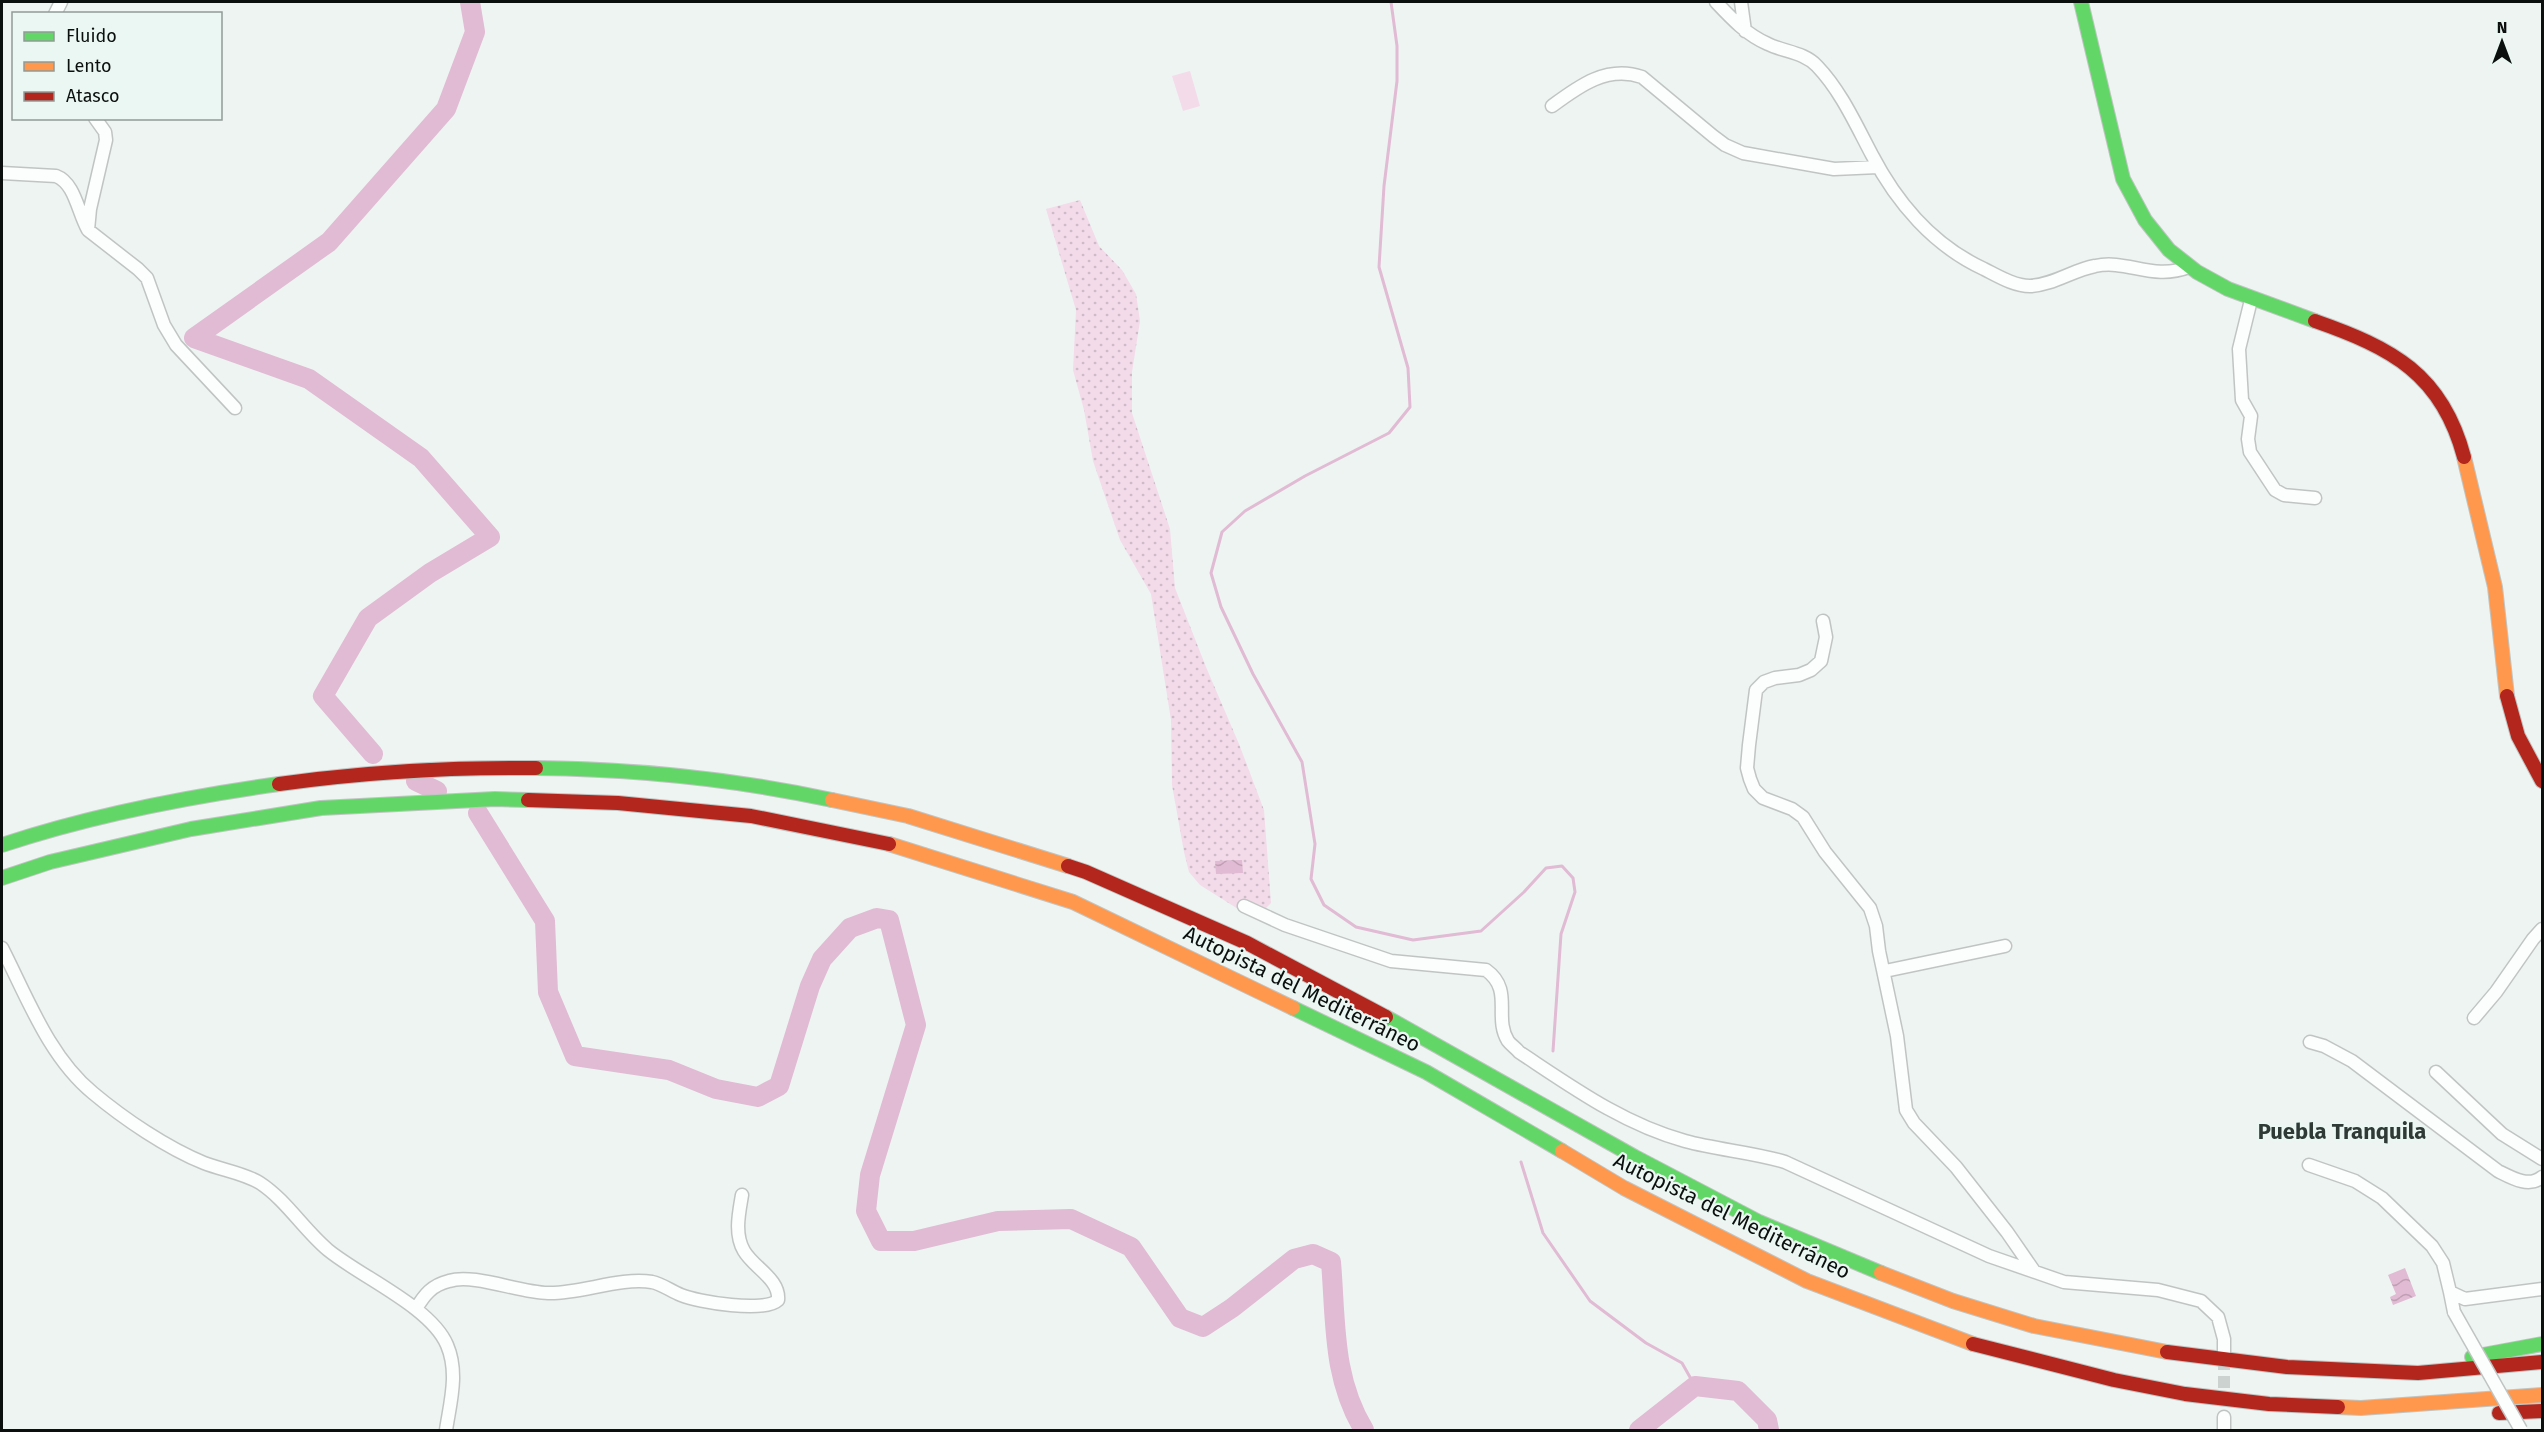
<svg xmlns="http://www.w3.org/2000/svg" width="2544" height="1432" font-family="'Fira Sans',sans-serif">
<defs>
<pattern id="park-dots" width="8" height="8" patternUnits="userSpaceOnUse" patternTransform="scale(1.5)"><rect width="8" height="8" fill="#f3dbea"/><path d="M2 2h.1M6 6h.1" fill="none" stroke="#cfbbc8" stroke-width="1.8" stroke-linecap="round"/></pattern>
<pattern id="water-waves" width="16" height="10" patternUnits="userSpaceOnUse" patternTransform="scale(1.5)"><rect width="16" height="10" fill="#e1bad3"/><path d="M0 5q4-4 8 0t8 0" fill="none" stroke="#c09fb4"/></pattern>
</defs>
<rect width="100%" height="100%" fill="#eef4f2"/>
<!-- grass -->
<path fill="#f3dbea" d="M1190,71L1200,106L1183,111L1172,76Z"/>
<!-- park -->
<path fill="url(#park-dots)" d="M1080,200L1099,246L1122,270L1136,294L1140,321L1132,372V413L1170,529L1175,588L1206,667L1239,744L1264,810L1271,903L1262,912L1246,914L1200,885L1189,872L1184,852L1172,785L1171,720L1151,594L1120,540L1093,461L1084,410L1073,370L1076,310L1046,209Z"/>
<!-- water -->
<path fill="url(#water-waves)" d="M1242,860L1243,873L1216,874L1215,861Z
M2405,1268L2416,1296L2393,1305L2390,1297L2396,1294L2388,1275Z"/>
<g fill="none" stroke-linecap="round" stroke-linejoin="round">
<!-- stream -->
<path stroke="#e1bad3" stroke-width="3" d="M1391,2L1397,46V81L1384,186L1379,267L1408,368L1410,407L1389,433L1305,476L1245,511L1222,532L1211,573L1221,607L1253,674L1302,762L1315,844L1311,879L1324,905L1356,927L1413,940L1481,931L1524,892L1546,868L1562,866L1573,878L1575,892L1561,934L1553,1051
M1521,1162L1543,1233L1590,1301L1646,1343L1682,1363L1695,1386"/>
<!-- river -->
<path stroke="#e1bad3" stroke-width="20" d="M373,754L323,696L368,618L430,573L490,537L421,458L309,379L194,338L329,242L446,109L475,32L470,2
M416,781L437,791
M478,813L545,921L548,992L575,1056L669,1070L716,1089L758,1097L779,1086L810,986L822,959L850,928L877,918L889,920L916,1025L870,1175L866,1211L881,1241H914L998,1221L1071,1219L1131,1247L1180,1318L1203,1327L1232,1308L1294,1259L1313,1254L1331,1262C1336,1322 1332,1377 1364,1430
M1639,1430L1695,1386L1738,1391L1767,1420L1769,1430"/>
<!-- street-tunnel -->
<path stroke="#ccd2d0" stroke-width="12" stroke-dasharray="12 6" stroke-linecap="butt" d="M2224,1358V1405"/>
<!-- street casing -->
<g stroke="#c0c5c3" stroke-width="15">
<path id="street" d="M1716,2C1732,19 1747,35 1768,44C1784,52 1804,52 1817,66C1841,91 1856,125 1872,155C1897,203 1934,246 1984,269C1998,276 2014,286 2030,286C2053,285 2073,270 2095,266C2128,259 2152,281 2189,267
M1741,2L1745,31
M55,14L61,2
M1552,106C1579,86 1607,65 1642,77L1713,136L1725,145L1743,153L1834,169L1878,167
M95,118L105,132L106,140L90,209L88,230L138,269L147,278L164,325L176,345L235,408
M2,173L56,176C75,183 78,213 88,230
M2251,300L2239,349L2242,400L2251,416L2248,439L2250,452L2275,490L2284,495L2315,498
M1823,621L1826,637L1821,661L1811,670L1799,675L1775,678L1764,682L1756,690L1749,745L1747,768L1750,779L1754,789L1763,798L1792,809L1803,817L1825,852L1870,908L1876,926L1879,951L1897,1036L1906,1110L1914,1123L1956,1167L2007,1232L2034,1271
M1244,906L1285,925L1391,961L1486,970C1514,990 1493,1017 1508,1041C1511,1045 1516,1048 1519,1052C1572,1087 1623,1124 1685,1141C1718,1150 1752,1152 1785,1162L1989,1256L2064,1282L2158,1290L2201,1301L2218,1317L2224,1339V1358
M2,948C27,997 49,1057 93,1093C124,1119 167,1148 204,1163C222,1170 244,1173 260,1183C286,1200 304,1230 328,1250C361,1277 431,1307 447,1345C459,1373 450,1403 446,1430
M1885,971L2005,946
M2474,1018L2496,992L2533,939L2542,929
M2310,1042L2324,1046L2352,1061L2498,1171C2512,1178 2529,1188 2542,1177
M2436,1072L2502,1134L2542,1159
M2309,1165L2355,1181L2382,1198L2432,1246L2443,1263L2450,1292
M416,1309C424,1295 432,1285 449,1281C474,1273 520,1293 548,1293C581,1294 619,1277 652,1282C662,1284 671,1291 681,1295C698,1302 765,1313 778,1300C780,1279 754,1268 744,1251C734,1234 739,1213 742,1195
M2454,1312L2450,1292L2465,1299L2542,1289
M2224,1417V1430"/>
</g>
<!-- fast casing -->
<g stroke="#c0c5c3" stroke-width="16">
<path id="fast" d="M2081,2L2123,179L2145,220L2169,250L2197,272L2228,289L2315,321
M536,768C635,769 735,779 832,800
M2,845C92,815 186,797 279,784
M2,878L50,862L191,829L321,808L495,799L528,800
M1293,1008L1426,1072L1562,1151
M1386,1017L1635,1157L1759,1222L1881,1273
M2472,1357L2542,1344"/>
</g>
<!-- slow casing -->
<g stroke="#c0c5c3" stroke-width="16">
<path id="slow" d="M2464,457L2495,587L2507,696
M832,800L908,816L1068,866
M889,844L1073,902L1293,1008
M1562,1151L1624,1188L1807,1281L1973,1344
M1881,1273L1953,1301L2034,1326L2167,1352
M2338,1407L2361,1408L2542,1395"/>
</g>
<!-- jam casing -->
<g stroke="#c0c5c3" stroke-width="16">
<path id="jam" d="M2315,321C2392,348 2442,374 2464,457
M2507,696L2518,736L2542,781
M279,784C364,772 450,767 536,768
M528,800L618,803L751,816L889,844
M1068,866L1086,872L1247,943L1386,1017
M1973,1344L2114,1380L2185,1394L2269,1404L2338,1407
M2167,1352L2287,1367L2418,1373L2542,1362
M2499,1413L2542,1411"/>
</g>
<!-- street -->
<use href="#street" stroke="#fcfdfd" stroke-width="12"/>
<!-- fast -->
<use href="#fast" stroke="#63d668" stroke-width="14"/>
<!-- slow -->
<use href="#slow" stroke="#ff974d" stroke-width="14"/>
<!-- jam -->
<use href="#jam" stroke="#b3261e" stroke-width="14"/>
<!-- street-bridge casing -->
<g stroke="#c0c5c3" stroke-width="15" stroke-linecap="butt">
<path id="street-bridge" d="M2454,1312L2521,1430"/>
</g>
<!-- street-bridge -->
<use href="#street-bridge" stroke="#fcfdfd" stroke-width="12"/>
</g>
<g text-anchor="middle" dominant-baseline="central" stroke-width="4.5" stroke-linejoin="round" paint-order="stroke">
<!-- street labels -->
<g font-size="21" fill="#0b0f0e" stroke="#ebf7f3">
<text transform="translate(1302 989) rotate(26)">Autopista del Mediterráneo</text>
<text transform="translate(1732 1216) rotate(26)">Autopista del Mediterráneo</text>
</g>
<!-- neighbourhood labels -->
<g font-size="22" font-weight="bold" fill="#2f3936" stroke="#ebf7f3">
<text x="2342" y="1131">Puebla Tranquila</text>
</g>
</g>
<!-- border -->
<rect width="2544" height="1432" fill="none" stroke="#0b0f0e" stroke-width="6"/>
<!-- legend -->
<rect x="12" y="12" width="210" height="108" fill="#ebf7f3" stroke="#919a97" stroke-width="1.5"/>
<rect x="24" y="32" width="30" height="9" fill="#63d668" stroke="#919a97" stroke-width="1.5"/>
<text x="66" y="42" font-size="18" fill="#0b0f0e">Fluido</text>
<rect x="24" y="62" width="30" height="9" fill="#ff974d" stroke="#919a97" stroke-width="1.5"/>
<text x="66" y="72" font-size="18" fill="#0b0f0e">Lento</text>
<rect x="24" y="92" width="30" height="9" fill="#b3261e" stroke="#919a97" stroke-width="1.5"/>
<text x="66" y="102" font-size="18" fill="#0b0f0e">Atasco</text>
<!-- north arrow -->
<g transform="translate(2502 42)" stroke="#ebf7f3" stroke-width="4.5" paint-order="stroke">
<path d="M0-4.5L10 22L0 15L-10 22Z" fill="#0b0f0e"/>
<text y="-9" font-size="16" font-weight="bold" text-anchor="middle" fill="#0b0f0e">N</text>
</g>
</svg>
